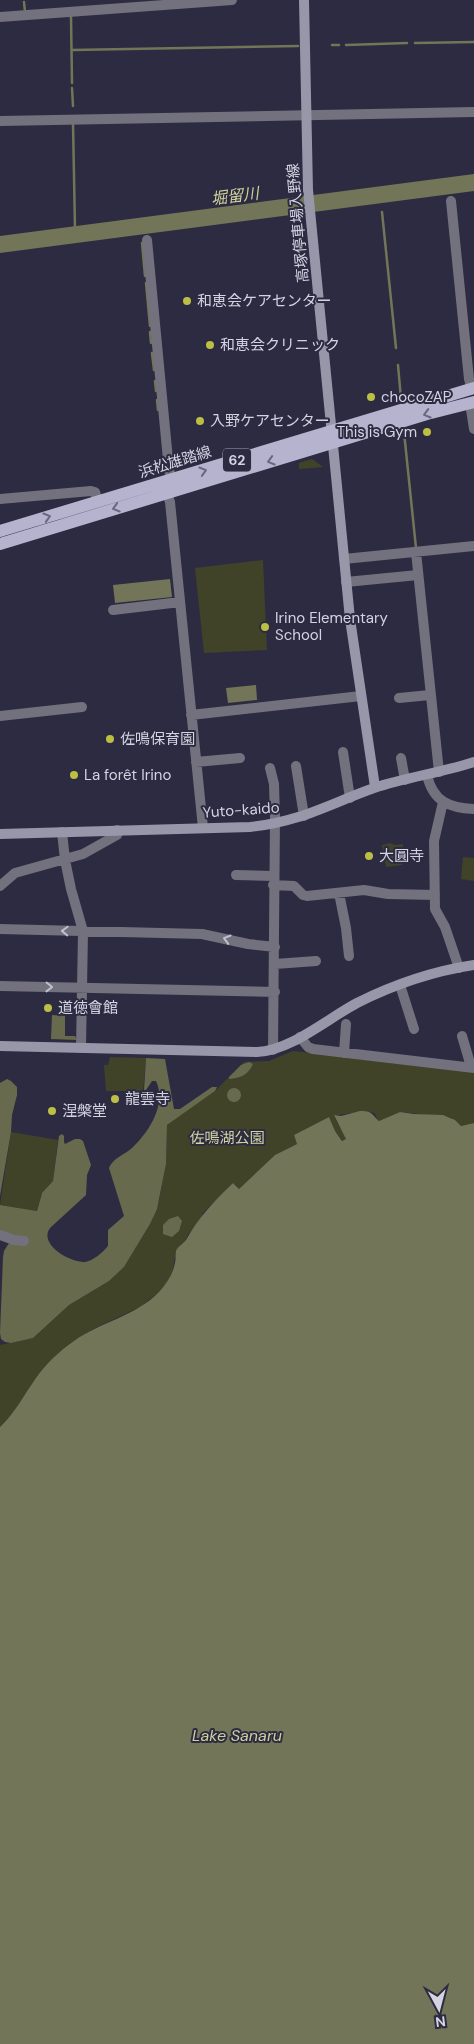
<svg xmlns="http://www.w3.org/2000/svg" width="474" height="2044" font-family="'DM Sans','Noto Sans JP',sans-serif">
<rect width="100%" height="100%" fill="#2d2b41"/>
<!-- green -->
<path fill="#414329" d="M312,459L323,467L299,469V463Z
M263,560L267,650L204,653L195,568Z
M390,843L395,845L403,844L402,865L386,867L382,845Z
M463,857L474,858V881L461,879Z
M293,1051L425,1064L474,1071V1123L461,1126L450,1117L400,1112L379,1121C377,1119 376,1116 375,1114C369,1108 343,1116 334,1115C337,1124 344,1131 346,1139L343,1141L335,1131L329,1117L294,1135L297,1144L275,1155L239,1189L233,1183L203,1213L197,1226L189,1233L185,1241L176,1250L173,1270L167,1283L157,1294L140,1307L91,1330L58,1353L36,1379L17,1408L0,1427V1345L33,1338L69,1305L109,1281L124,1267L150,1224L159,1201L166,1164L167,1125L215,1091L244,1062L269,1061Z
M110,1057L146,1058L143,1091H106L104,1065H108Z
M11,1132L58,1140L53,1181L41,1195L37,1211L0,1205Z"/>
<!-- forest -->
<path fill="#686a4e" d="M52,1015L65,1016V1036H75L77,1040L51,1039Z
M146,1058L165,1059L174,1109H180L212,1087H217L215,1091L167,1125L166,1164L157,1209L150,1224L124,1267L109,1281L69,1305L33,1338L11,1343L5,1342L1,1339L0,1333L3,1257L4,1251L9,1243L0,1230V1205L37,1211L42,1193L53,1181L59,1136L62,1134L64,1136V1142L65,1144L75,1139H80L83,1141L91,1165L87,1175L86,1195L50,1228C38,1245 71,1263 85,1262C93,1261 103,1252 108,1246V1230L124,1216L109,1168C113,1158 124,1155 132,1148C149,1132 167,1104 156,1081H152L146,1090H144Z
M249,1062L253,1064C248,1075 241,1078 229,1079V1077L241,1065Z
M7,1079L11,1081L17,1087V1095L12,1115L11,1132L0,1196V1083Z
M227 1095a7 7 0 1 1 14 0a7 7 0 1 1-14 0Z
M178,1216L182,1221L179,1231L172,1237L163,1234V1225L169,1219Z"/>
<!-- water -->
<path fill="#737559" d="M474,174V191L0,253V236Z
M170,579L172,597L115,603L113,585Z
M256,685L257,700L228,703L226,688Z
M360,1111C373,1111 371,1114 379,1121L400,1112L414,1114L443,1115L455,1120L461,1126L474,1123V2044H0V1427C15,1413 24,1395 36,1378C46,1364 59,1351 74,1341C100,1322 136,1316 159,1292C167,1283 173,1274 175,1263C176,1259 175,1255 176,1251C177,1247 183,1244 186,1240C198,1218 215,1200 233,1183L239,1189L275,1155L297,1144L294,1135L329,1117L335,1131L342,1141L346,1139L334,1115L341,1116Z"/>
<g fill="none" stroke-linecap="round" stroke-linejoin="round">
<!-- stream -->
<path stroke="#737559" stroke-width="2.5" d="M24,2L25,12
M69,16H71L72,83
M415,43L474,42
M332,45H339
M346,45L407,43
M72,50L298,46
M72,88L73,106
M73,123L75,229
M382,212L396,348
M142,243L145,276
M146,283L150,326
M150,332L151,343
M152,353L154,370
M398,365L401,399
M155,381L156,391
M157,400L158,410
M404,432L416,548"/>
<!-- street -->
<path stroke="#72717d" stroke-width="10" d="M0,17L232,0
M0,121L474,112
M451,201L469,379L472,389
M147,240L169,470L172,480
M470,403L474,429
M167,493L170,502L203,828
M0,499L91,491L95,492L98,502
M416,552L439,772
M344,559L474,546
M346,582L418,575
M113,610L180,602
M399,698L430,695
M191,715L361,696
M0,716L82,707
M343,752L350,798
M401,758L405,780
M196,762L240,758
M296,766L304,816
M270,768L274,784L275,817L273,1050
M427,775C433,802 450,808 474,809
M443,802L434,841L435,909L445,927L459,968
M62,832L65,860L71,889L83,931L81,1048
M236,875L273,876
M273,885L294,886L303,895L307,896L364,890L388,894L435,895
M0,886L15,873L83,854L117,835V830
M339,893L346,928L349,956
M0,929L202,934L248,944L275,947
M275,964L316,961
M400,985L414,1029
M0,986L275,992
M462,1036L470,1063V1067
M300,1037L308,1047L313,1049L474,1068
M344,1053L346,1024
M0,1235L14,1240L24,1241"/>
<!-- secondary -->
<path stroke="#9897aa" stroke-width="10" d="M304,0L308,190L350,619L375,787
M0,834L250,827C300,822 329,804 374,788C406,777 441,773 474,762
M0,1046L257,1052C290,1051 327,1019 357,1003C393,985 434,971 474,965"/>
<!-- primary -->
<path stroke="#b5b3cd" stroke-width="12" d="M0,531L474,388
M0,544L427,414L474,402"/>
</g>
<!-- one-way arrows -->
<defs><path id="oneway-chevron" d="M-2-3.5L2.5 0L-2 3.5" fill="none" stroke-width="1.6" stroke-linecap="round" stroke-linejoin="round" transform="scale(1.25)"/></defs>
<g stroke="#6a6880">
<use href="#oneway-chevron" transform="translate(427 414) rotate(164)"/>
<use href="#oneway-chevron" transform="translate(271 461) rotate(163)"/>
<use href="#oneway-chevron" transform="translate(203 471) rotate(-17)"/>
<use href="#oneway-chevron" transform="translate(116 508) rotate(163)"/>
<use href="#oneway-chevron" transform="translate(47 517) rotate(-17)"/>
</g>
<g stroke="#c0bfce">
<use href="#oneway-chevron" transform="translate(65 931) rotate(-178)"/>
<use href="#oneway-chevron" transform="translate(227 939) rotate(-164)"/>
<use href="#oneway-chevron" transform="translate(49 987) rotate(1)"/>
</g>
<!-- markers -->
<g fill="#bcbf44" stroke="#2d2b41" stroke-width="2">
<circle cx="187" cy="301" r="5"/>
<circle cx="210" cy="345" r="5"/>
<circle cx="371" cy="397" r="5"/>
<circle cx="200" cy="421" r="5"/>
<circle cx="427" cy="432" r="5"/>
<circle cx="265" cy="627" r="5"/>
<circle cx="110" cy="739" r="5"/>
<circle cx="74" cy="775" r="5"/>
<circle cx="369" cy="856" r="5"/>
<circle cx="48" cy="1008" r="5"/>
<circle cx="115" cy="1099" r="5"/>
<circle cx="52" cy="1111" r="5"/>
</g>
<g text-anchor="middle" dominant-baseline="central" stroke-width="4" stroke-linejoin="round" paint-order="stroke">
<!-- shield labels -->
<rect fill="#2d2b41" stroke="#a2a1b2" stroke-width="1" x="223" y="448.5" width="28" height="23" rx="4"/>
<g font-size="14" font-weight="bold" fill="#d4d3e2">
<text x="237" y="460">62</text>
</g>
<!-- street labels -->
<g font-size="15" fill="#d4d3e2" stroke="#2d2b41">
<text transform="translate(298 223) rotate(-95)">高塚停車場入野線</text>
<text transform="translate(175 462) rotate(-17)">浜松雄踏線</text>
<text transform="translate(241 810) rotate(-4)">Yuto-kaido</text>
</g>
<!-- poi labels -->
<g font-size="15" fill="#d4d3e2" stroke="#2d2b41" text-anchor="start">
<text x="197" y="301">和恵会ケアセンター</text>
<text x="220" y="345">和恵会クリニック</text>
<text x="381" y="397">chocoZAP</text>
<text x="210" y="421">入野ケアセンター</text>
<text x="417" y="432" text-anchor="end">This is Gym</text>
<text x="275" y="618">Irino Elementary<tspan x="275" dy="17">School</tspan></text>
<text x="120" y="739">佐鳴保育園</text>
<text x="84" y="775">La forêt Irino</text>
<text x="379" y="856">大圓寺</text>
<text x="58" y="1008">道徳會館</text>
<text x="125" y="1099">龍雲寺</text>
<text x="62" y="1111">涅槃堂</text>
</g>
<!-- park labels -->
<g font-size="15" fill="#d1d59e" stroke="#2d2b41">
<text x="227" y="1138">佐鳴湖公園</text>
</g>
<!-- water labels -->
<g font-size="16" font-style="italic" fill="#cdd09a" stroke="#2d2b41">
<text transform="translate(235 196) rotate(-7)">堀留川</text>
<text x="237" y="1735">Lake Sanaru</text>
</g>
</g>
<!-- north arrow -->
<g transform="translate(439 2009) rotate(173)" stroke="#2d2b41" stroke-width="4" paint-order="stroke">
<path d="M0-4L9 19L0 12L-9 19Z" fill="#d4d3e2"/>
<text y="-8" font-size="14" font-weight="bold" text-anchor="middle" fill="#d4d3e2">N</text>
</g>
</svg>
